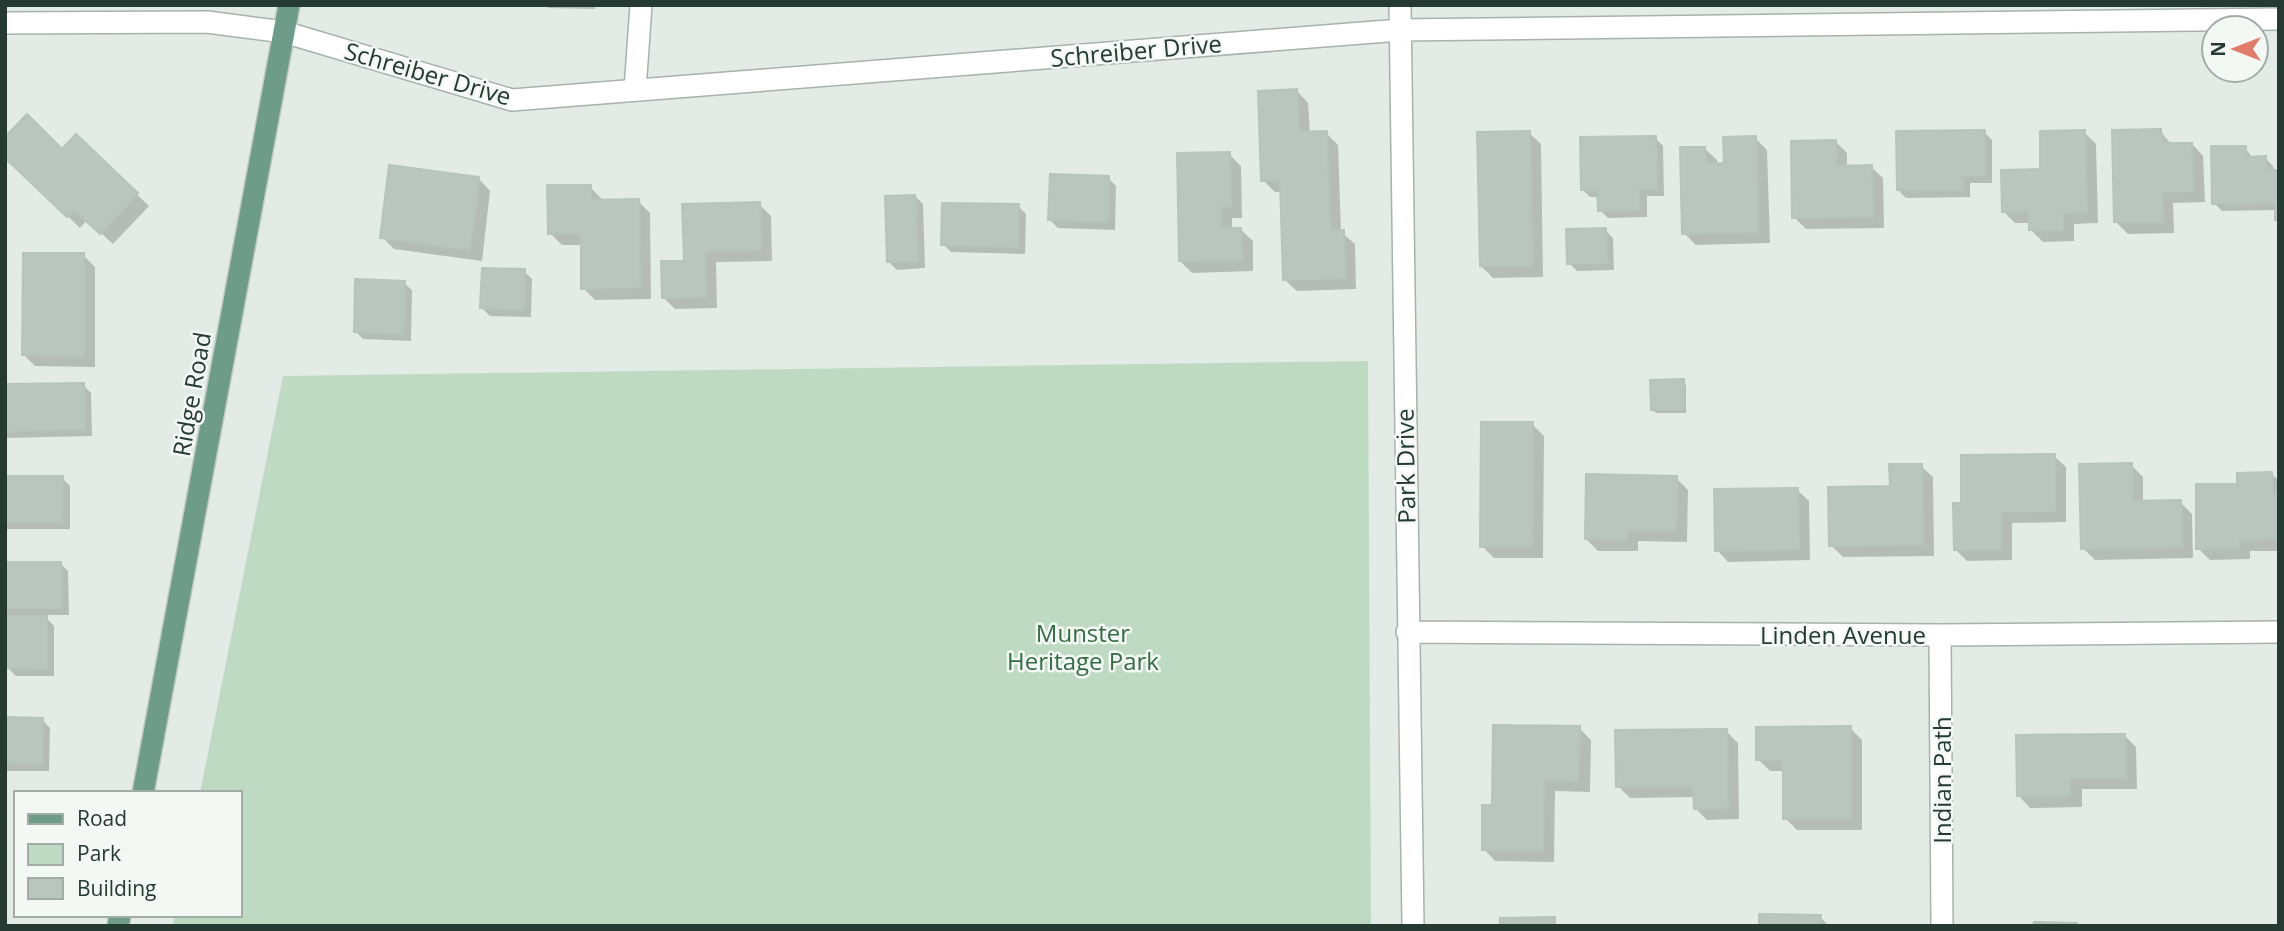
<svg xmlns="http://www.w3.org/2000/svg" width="2284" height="931" font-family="'Open Sans',sans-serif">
<rect width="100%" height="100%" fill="#e3ebe7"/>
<!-- green -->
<path fill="#bfdac3" d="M1368,361L1371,926H173L175,915H240V793H200L283,376Z"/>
<!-- shadow -->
<path fill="#0003" d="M545,5H595V9L548,8Z
M1297,91L1308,103L1310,134L1326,133L1338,145L1341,232L1355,244L1356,289L1297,291L1285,280L1282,192H1275L1263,180Z
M2160,131L2172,145L2192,144L2203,156L2205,202L2173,203L2174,233L2128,234L2116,222Z
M1984,132L1992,140V183H1970V197L1906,198L1898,190Z
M2084,132L2096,144L2098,223L2074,224V241L2043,242L2031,230V223H2015L2003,211Z
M1529,133L1541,144L1543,277L1493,278L1481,266Z
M76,136L149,206L113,244L87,220L80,228L9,159L62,151Z
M1655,138L1663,146L1664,196H1647V217L1608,218L1600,210L1599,197H1590L1582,189Z
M1755,138L1767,150L1770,243L1696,245L1684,233L1705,149L1717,160V165H1726Z
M1835,141L1847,153V167H1871L1883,178L1884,228L1806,229L1794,217Z
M2245,148L2253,158H2265L2273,166L2274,172H2279V221L2277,210L2222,211L2214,203Z
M1229,154L1241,166L1242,218H1232V230H1241L1253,241V271L1192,273L1180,261Z
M1108,178L1116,186L1115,230L1058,228L1050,220Z
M479,179L490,191L482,261L394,249L382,237Z
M590,187L602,199V202L638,201L650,213L651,299L595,300L583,288L582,245H562L550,233Z
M915,196L923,204L925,268L897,270L889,262Z
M759,204L771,216L772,261L716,262L717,308L675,309L663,297L686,263Z
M1018,206L1026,214L1025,254L951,252L943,244Z
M1605,230L1613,238L1614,270L1577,271L1569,263Z
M83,255L95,267V367L35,366L23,354Z
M524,271L532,279L531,317L490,316L482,308Z
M404,283L412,290L411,341L363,339L355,331Z
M1683,381L1686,385V413H1656L1652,409Z
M83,385L91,393L92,436L5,438V386Z
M1532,424L1544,436L1543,558H1494L1482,546Z
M2054,456L2066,467V522L2012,523V560L1967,561L1955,549L1963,505Z
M2131,465L2143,477V503L2180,502L2192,514L2193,558L2095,560L2083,548Z
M1921,466L1933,477L1934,556L1843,557L1831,545L1892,487Z
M2272,474L2279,481V551H2250V559L2210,560L2198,548L2239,486Z
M5,478H62L70,486V529H5Z
M1676,478L1688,490L1687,542L1638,541V551H1598L1586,539Z
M1797,490L1809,501L1810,560L1728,562L1717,550Z
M60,563L68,571L69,615H44L54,626V676H16L8,668L9,636H5V564Z
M5,719L42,720L50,728L49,771H5Z
M1579,728L1591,740L1590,792L1555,791L1554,862L1495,861L1484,849L1494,807Z
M1850,728L1862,740V830H1797L1785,818L1784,771H1770L1758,759Z
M1726,731L1738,743L1739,819L1707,820L1695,808V797L1630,798L1618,786Z
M2125,736L2136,747L2137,789H2082V807L2030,808L2019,796Z
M1820,917L1829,926H1761Z"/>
<!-- building -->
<path fill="#b9c6bf" stroke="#b6c4bd" stroke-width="2" d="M1297,89L1299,132L1327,131L1330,230H1344L1345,278L1283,280L1280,180L1261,181L1258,91Z
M27,114L62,149L76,134L138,193L100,234L74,210L67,217L5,158V137Z
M2161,129L2162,143H2192L2193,191L2162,192L2163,222H2114L2112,130Z
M1985,130V175L1963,176V190H1897L1896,131Z
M2085,130L2087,212L2063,213V230H2029V211L2002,212L2001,170L2040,169V131Z
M1530,131L1532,266H1480L1477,132Z
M1656,136L1657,189H1639V210L1598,211L1597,190H1581L1580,137Z
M1756,136L1758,232L1682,234L1680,147H1705L1706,164L1724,163L1723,137Z
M1836,140V166L1872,165L1873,217L1792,218L1791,141Z
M2211,146H2246V157L2266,156L2267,170H2279V220H2275V203L2212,204Z
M1230,152L1231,206L1221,207V228H1241L1242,260L1179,261L1177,153Z
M389,165L479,177L470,250L380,238Z
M1050,174L1109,176L1108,222L1048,220Z
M547,185H591V200L639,199L640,287L581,289V233L548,234Z
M915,195L918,261L887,262L885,196Z
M760,202L761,250L705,251L706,297L662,298L661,261H684L682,204Z
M942,203L1019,204L1018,247L941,245Z
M1606,228L1607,263L1567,264L1566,229Z
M23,253H84V356L22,355Z
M482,268L525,269L524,310L480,308Z
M355,279L405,281L403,334L354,332Z
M1684,379V410H1651L1650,380Z
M84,383L85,429L5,431V384Z
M1481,422H1533L1532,547H1480Z
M2055,454V511L2001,512V549L1954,550L1953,503H1961V455Z
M2132,463V501L2181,500L2182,547L2081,549L2079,464Z
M1889,464H1922L1923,545L1829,546L1828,487L1890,486Z
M2272,472L2273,494H2279V539L2239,540V548L2196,549V484H2237V473Z
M1586,474L1677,476L1676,531L1627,530V540L1585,539Z
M5,476H63L62,522H5Z
M1798,488L1799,549L1715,551L1714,489Z
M5,562H61L62,608H5Z
M5,616H47V669L6,668Z
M5,717L43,718L42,764L5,763Z
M1493,725L1580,726L1578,781L1544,780L1543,851L1482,850V805H1492Z
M1851,726V819H1783V760H1756V727Z
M1727,729L1728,808L1694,809L1693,786L1616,787L1615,730Z
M2125,734L2126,778H2070V796H2017L2016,735Z
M1759,914L1821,915L1820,926H1759Z
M1555,917V926H1500V918Z
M2034,922L2077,923V926H2033Z"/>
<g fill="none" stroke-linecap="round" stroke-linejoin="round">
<!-- minor casing -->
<g stroke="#a6b2ad" stroke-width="24">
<path id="minor" d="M1400,5L1413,926
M5,23L207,22L284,32L512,100L1400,30L2279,19
M635,90L641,5
M1407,632L1940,635L2279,632
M1940,635L1942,926"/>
</g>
<!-- major casing -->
<g stroke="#c2c8c6" stroke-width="24">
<path id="major" d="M143,793L289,5
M118,926L120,915"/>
</g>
<!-- minor -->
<use href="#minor" stroke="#fff" stroke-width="21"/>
<!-- major -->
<use href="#major" stroke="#6d9c8b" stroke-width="21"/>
</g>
<g text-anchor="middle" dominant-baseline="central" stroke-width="5" stroke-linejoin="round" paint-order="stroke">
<!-- street labels -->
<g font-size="24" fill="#253a33" stroke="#f3f8f5">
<text transform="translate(1136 50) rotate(-5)">Schreiber Drive</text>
<text transform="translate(428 73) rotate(16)">Schreiber Drive</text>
<text transform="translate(191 394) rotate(-80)">Ridge Road</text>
<text transform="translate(1405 466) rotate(-91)">Park Drive</text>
<text x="1843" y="634">Linden Avenue</text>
<text transform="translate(1941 780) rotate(-90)">Indian Path</text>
</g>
<!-- park labels -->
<g font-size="24" fill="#346d44" stroke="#f3f8f5">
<text x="1083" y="632">Munster<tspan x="1083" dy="28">Heritage Park</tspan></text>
</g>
</g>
<!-- border -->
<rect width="2284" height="931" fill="none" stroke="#253a33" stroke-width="14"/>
<!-- legend -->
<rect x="14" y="791" width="228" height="126" fill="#f3f8f5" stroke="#a1aca7" stroke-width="2"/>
<rect x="28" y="814" width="35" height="10" fill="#6d9c8b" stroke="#a1aca7" stroke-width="2"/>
<text x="77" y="826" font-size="21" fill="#253a33">Road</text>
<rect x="28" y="844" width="35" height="21" fill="#bfdac3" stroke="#a1aca7" stroke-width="2"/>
<text x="77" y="861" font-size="21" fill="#253a33">Park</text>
<rect x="28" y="878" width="35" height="21" fill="#b9c6bf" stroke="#a1aca7" stroke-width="2"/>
<text x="77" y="896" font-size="21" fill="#253a33">Building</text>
<!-- north arrow -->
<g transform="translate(2235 49) rotate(270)"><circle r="33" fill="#f3f8f5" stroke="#a1aca7" stroke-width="2"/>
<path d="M0-5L12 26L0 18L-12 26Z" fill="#e27c6a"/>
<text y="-10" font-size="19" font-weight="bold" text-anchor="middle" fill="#253a33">N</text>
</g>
</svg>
